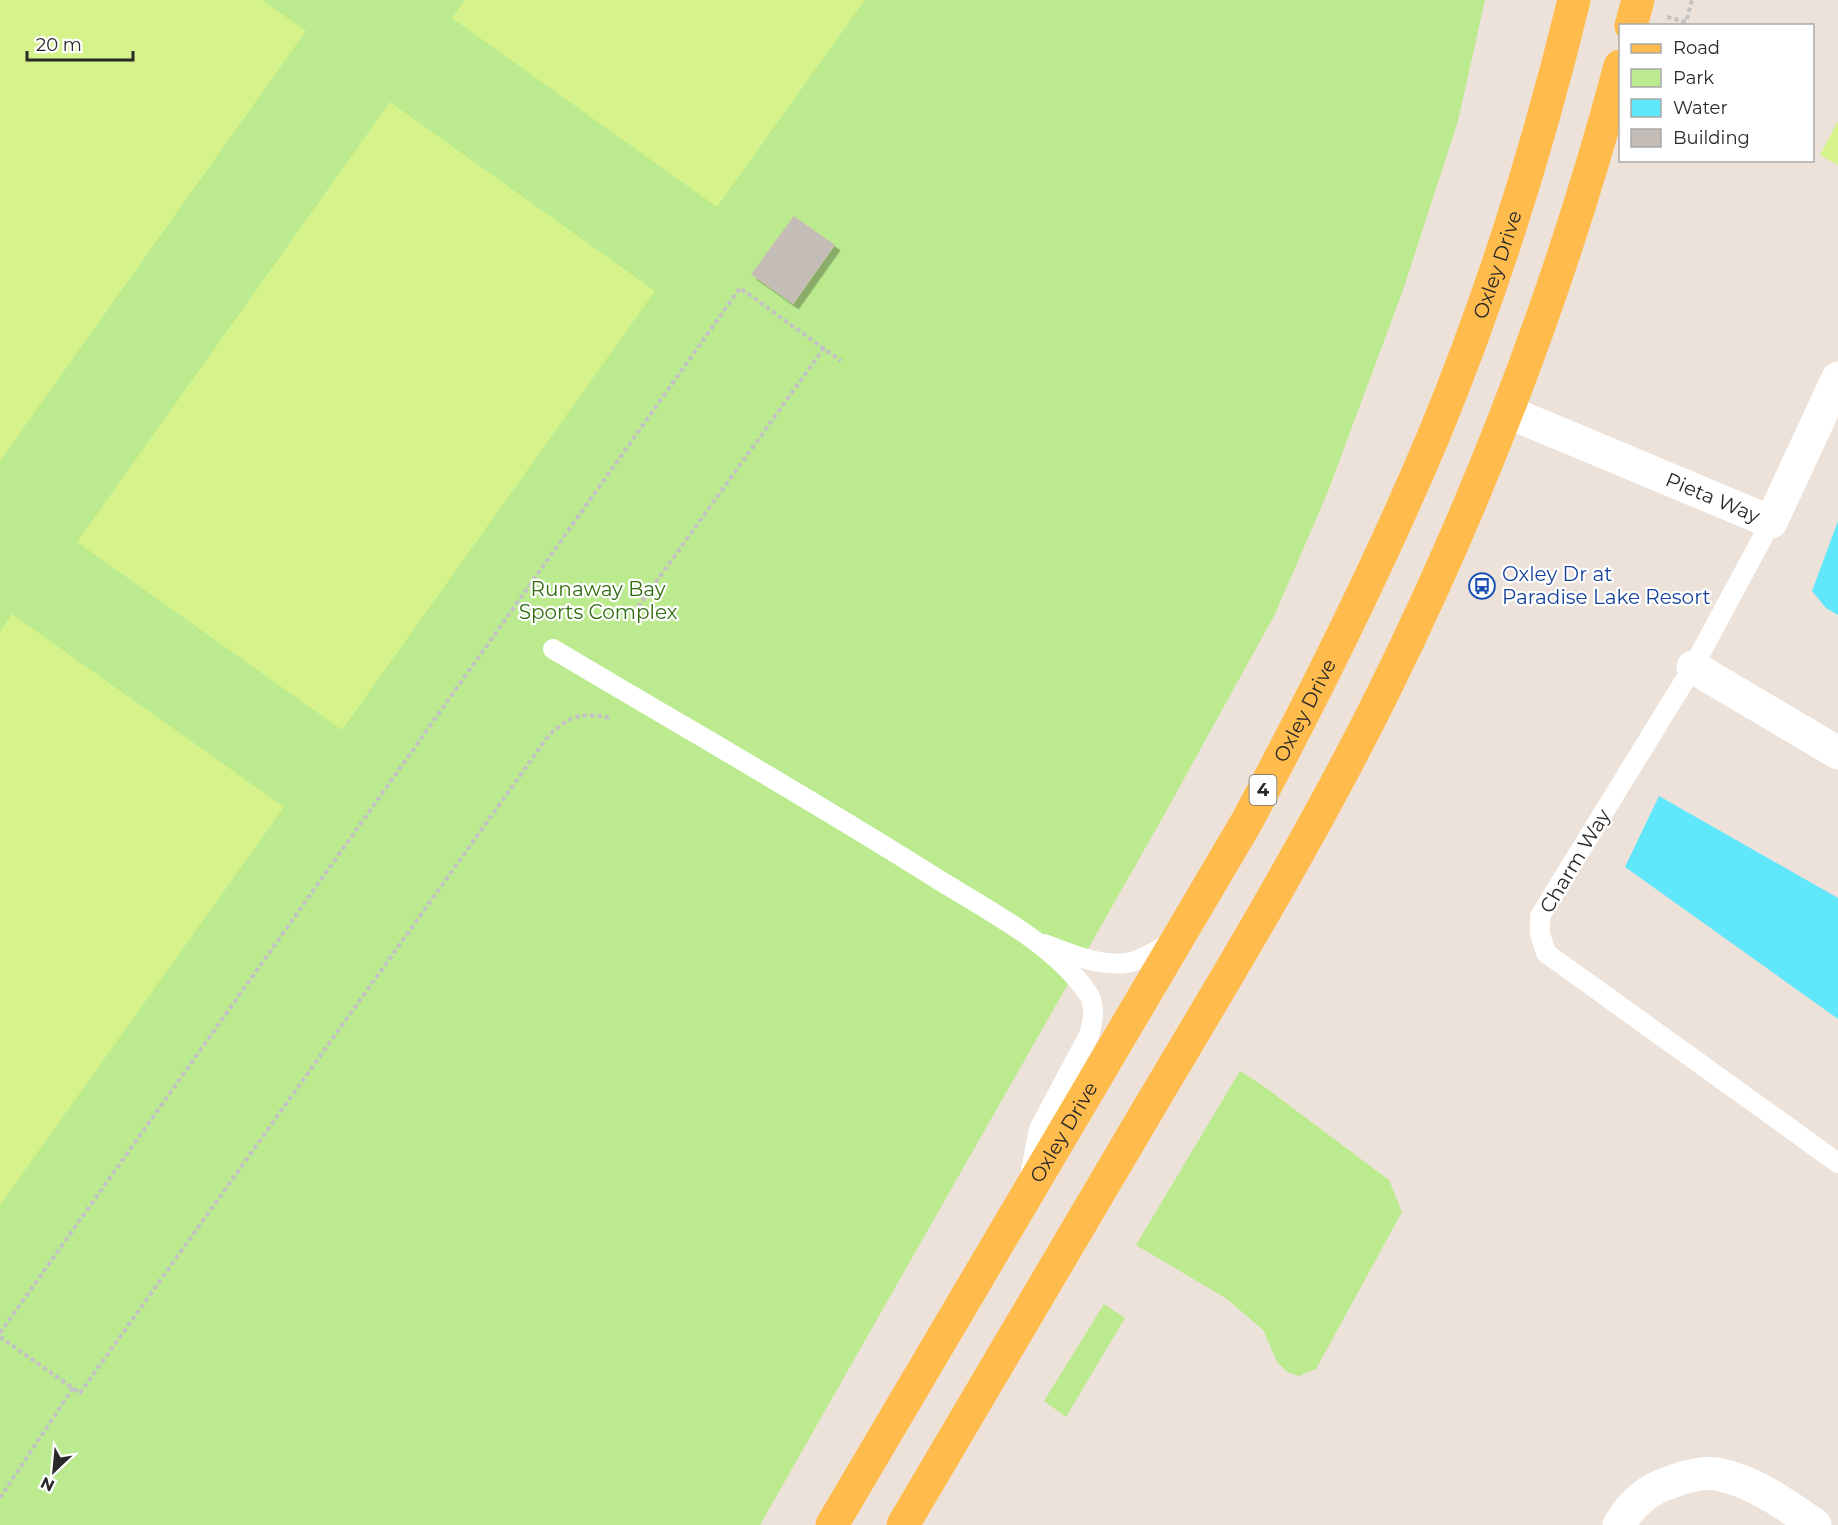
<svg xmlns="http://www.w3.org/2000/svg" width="1838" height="1525" font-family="Montserrat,sans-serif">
<defs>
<filter id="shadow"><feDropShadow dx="5.5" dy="5.5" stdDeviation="0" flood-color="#0004"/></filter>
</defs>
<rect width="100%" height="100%" fill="#ede2d9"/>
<!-- green -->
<path fill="#bbea8f" d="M0,0H1485L1458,121L1403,290L1327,494L1275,614L1163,817L760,1525H0Z
M1240,1071L1262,1085L1389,1180L1402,1212L1316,1369L1299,1376L1287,1372L1277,1362L1263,1330L1227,1299L1136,1245Z
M1104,1304L1125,1318L1066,1417L1044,1401Z"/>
<!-- pitch -->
<path fill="#d5f38a" d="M0,0H262L306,31L0,461Z
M465,0H865L717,207L452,18Z
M390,102L655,291L342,730L77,542Z
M1838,121V165L1820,155Z
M12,614L284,807L0,1205V632Z"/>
<!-- water -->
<path fill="#60e7fb" d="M1838,521V615L1826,608L1812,591Z
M1659,796L1838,898V1019L1625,867Z"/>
<!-- building -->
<path fill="#c4bcb6" stroke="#c8beb3" stroke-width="1.5" filter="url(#shadow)" d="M794,217L834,245L793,303L752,274Z"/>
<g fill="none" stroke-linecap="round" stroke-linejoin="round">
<!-- path -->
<path stroke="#c3c3c3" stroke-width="4" stroke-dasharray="4.5 3" stroke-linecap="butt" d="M1667,17L1686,22L1692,0
M638,607L824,348
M0,1333L740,288L841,361
M0,1337L80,1393L549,735C571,715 582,712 611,718
M0,1498L73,1388"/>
<!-- lane -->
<path stroke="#fff" stroke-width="20" d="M1771,522L1693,667L1540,916V934L1546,953L1838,1163
M553,649C682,726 813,800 939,880C989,911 1056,945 1089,995C1096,1007 1093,1022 1089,1035L1039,1129L1030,1176
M1044,944C1071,954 1106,970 1135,961C1148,957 1160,948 1172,942"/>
<!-- street -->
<g stroke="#fff" stroke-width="33">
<path id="s1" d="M1508,412L1771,522L1838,378"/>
<path d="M1693,667L1838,753"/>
<path d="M1619,1525C1631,1504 1648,1489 1671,1482C1684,1477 1703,1472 1717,1474C1753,1481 1785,1504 1815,1525"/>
</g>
<!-- primary -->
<g stroke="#ffbc4c" stroke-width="33">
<path d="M1631,26L1638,0"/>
<path id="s2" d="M832,1525L1246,823C1314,696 1378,568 1434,435C1492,295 1538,148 1574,0"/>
<path d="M903,1525C986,1384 1070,1242 1153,1101C1234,965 1316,829 1386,687C1484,488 1563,280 1620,66"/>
</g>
</g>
<!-- icons -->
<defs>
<g id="bus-ring" transform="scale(1.35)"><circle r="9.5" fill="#fff" stroke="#1a4fb4" stroke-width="1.5"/><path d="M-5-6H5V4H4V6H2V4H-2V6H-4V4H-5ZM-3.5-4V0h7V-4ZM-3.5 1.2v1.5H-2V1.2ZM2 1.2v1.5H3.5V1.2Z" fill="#1a4fb4"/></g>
</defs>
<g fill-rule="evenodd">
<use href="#bus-ring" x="1482" y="586"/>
</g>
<g text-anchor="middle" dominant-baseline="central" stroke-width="4.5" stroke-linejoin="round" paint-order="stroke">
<!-- shield labels -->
<rect fill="#fff" stroke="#696969" stroke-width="1.5" x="1249.5" y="775" width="27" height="30" rx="4.5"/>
<g font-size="18" font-weight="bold" fill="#292929">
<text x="1263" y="790">4</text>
</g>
<!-- street labels -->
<g font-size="20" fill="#292929" stroke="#fff">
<text stroke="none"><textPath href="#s2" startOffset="1428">Oxley Drive</textPath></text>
<text stroke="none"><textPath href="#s1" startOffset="222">Pieta Way</textPath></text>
<text stroke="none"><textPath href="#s2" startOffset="942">Oxley Drive</textPath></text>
<text transform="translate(1575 861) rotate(-59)">Charm Way</text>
<text stroke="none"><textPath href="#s2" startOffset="456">Oxley Drive</textPath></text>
</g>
<!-- transit labels -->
<g font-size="20" fill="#164399" stroke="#fff" text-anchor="start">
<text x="1502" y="574">Oxley Dr at<tspan x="1502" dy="23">Paradise Lake Resort</tspan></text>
</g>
<!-- park labels -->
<g font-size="20" fill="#326d12" stroke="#fff">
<text x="598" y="589">Runaway Bay<tspan x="598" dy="23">Sports Complex</tspan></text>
</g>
</g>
<!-- legend -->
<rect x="1619" y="24" width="195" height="138" fill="#ffffff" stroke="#a9a9a9" stroke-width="1.5"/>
<rect x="1631" y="44" width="30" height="9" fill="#ffbc4c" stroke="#a9a9a9" stroke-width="1.5"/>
<text x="1673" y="54" font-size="18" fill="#292929">Road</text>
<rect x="1631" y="69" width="30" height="18" fill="#bbea8f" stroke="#a9a9a9" stroke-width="1.5"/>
<text x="1673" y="84" font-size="18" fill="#292929">Park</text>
<rect x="1631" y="99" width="30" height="18" fill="#60e7fb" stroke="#a9a9a9" stroke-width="1.5"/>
<text x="1673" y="114" font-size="18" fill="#292929">Water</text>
<rect x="1631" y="129" width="30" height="18" fill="#c4bcb6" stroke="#a9a9a9" stroke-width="1.5"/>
<text x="1673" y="144" font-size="18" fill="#292929">Building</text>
<!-- north arrow -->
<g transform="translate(54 1471) rotate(206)" stroke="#ffffff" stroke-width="4.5" paint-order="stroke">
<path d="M0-4.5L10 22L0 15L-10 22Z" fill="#292929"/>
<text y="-9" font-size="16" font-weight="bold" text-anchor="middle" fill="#292929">N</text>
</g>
<!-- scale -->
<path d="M27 51v9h106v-9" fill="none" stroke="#292929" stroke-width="3"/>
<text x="36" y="51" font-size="18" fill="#292929" stroke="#ffffff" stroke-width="4.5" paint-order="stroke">20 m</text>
</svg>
